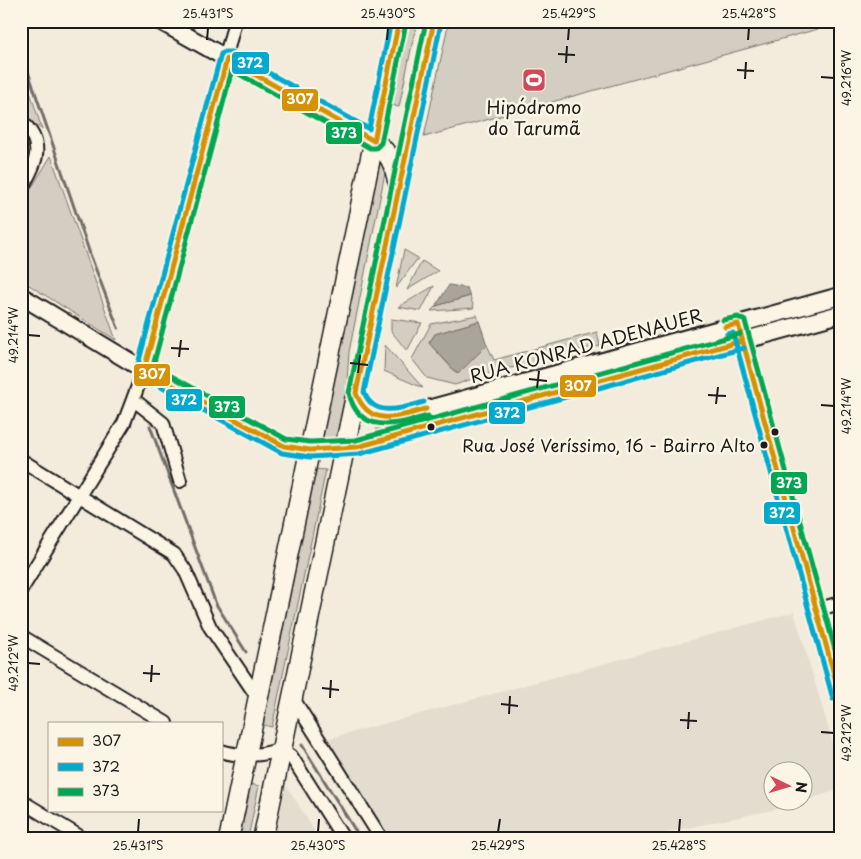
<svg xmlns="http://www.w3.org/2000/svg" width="861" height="859" font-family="'Playpen Sans',sans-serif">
<rect width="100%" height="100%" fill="#f3ecdd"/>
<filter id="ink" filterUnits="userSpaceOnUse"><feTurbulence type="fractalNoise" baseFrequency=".02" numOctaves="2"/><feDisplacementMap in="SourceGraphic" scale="10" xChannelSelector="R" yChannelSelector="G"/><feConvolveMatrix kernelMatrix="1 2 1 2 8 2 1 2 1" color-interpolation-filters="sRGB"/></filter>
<g filter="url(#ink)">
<!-- built -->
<path fill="#e3ddcf" d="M794,612L840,767V789L804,801V772H774V802H801L777,809L668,832L669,838H381L320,741Z
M286,785L319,838H275Z"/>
<!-- green -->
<path fill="#d3cec1" stroke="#78756e" d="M405,21H417L399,107L388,104Z
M449,21H840V23L424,137Z
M21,64L42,129L21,116Z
M378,155L387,163L349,352L346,396L336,440L321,437Z
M51,156L116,340L21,280V205Z
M404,250L418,258L396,288Z
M422,261L438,271L407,290Z
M434,286L421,311L398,307Z
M470,296L474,308L431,311L436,306Z
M477,315L479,321L435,334L429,343L457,374L487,345L494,360L597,332L600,346L571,351L526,366L501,369L455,385L427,378L412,359L431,324Z
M391,319L422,323L407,351L391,331Z
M719,338L720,340L377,435L376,429H387Z
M385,345L423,388L384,371Z
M313,469L326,470L272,727L260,724Z
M249,784L259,786L248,838H237Z"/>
<!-- water -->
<path fill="#aaa59b" stroke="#716e68" d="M449,285L467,288L470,296L436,306Z
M479,321L487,345L458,374L429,343L435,334Z"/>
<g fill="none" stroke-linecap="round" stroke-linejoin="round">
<!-- stream -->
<path stroke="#716e68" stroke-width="3" d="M21,51L90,254L118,328
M150,426L216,604L246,652
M302,745L360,838"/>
<!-- minor casing -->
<g stroke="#1c1c1c" stroke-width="16">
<path id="minor" d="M21,121C47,144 35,166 21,189
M738,324L840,697
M134,400L163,423L180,481
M21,460L174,554L185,570L210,627L258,698
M21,590L124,423L144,370L235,21
M816,610L840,603
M21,636L166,723
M292,697L381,838
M221,751C240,757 262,756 281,749L291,756L343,838
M21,801L82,838"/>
</g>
<!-- major casing -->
<g stroke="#1c1c1c" stroke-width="20">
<path id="major" d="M160,21L374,141
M21,296L144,370L284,446L310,450L357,447L840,314
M357,389C355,413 380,420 399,417L840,296"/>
</g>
<!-- highway casing -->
<g stroke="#1c1c1c" stroke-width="22">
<path id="highway" d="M374,141C390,154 394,163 398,183
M229,838L399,21
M263,838L434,21"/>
</g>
<!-- minor -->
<use href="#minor" stroke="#fcf5e5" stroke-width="12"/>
<!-- major -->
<use href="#major" stroke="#fcf5e5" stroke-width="16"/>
<!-- highway -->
<use href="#highway" stroke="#fcf5e5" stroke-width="19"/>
<!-- bus-1 casing -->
<g stroke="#fcf5e5" stroke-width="9">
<path id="bus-1" d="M399,21L374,141L227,59L144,370L284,446L310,450L357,447L742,341
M725,327L738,324L840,696
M426,409C398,417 369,428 356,393L434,21"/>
</g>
<!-- bus-2 casing -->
<g stroke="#fcf5e5" stroke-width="9">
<path id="bus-2" d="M391,21L369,129L231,52H225L221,54L137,368L139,375L282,453L310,457L359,454L744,348
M727,334L733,333L833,699
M424,402C403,408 374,419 364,392L441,23"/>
</g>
<!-- bus-3 casing -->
<g stroke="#fcf5e5" stroke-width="9">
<path id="bus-3" d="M426,21L349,393C358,435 396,425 428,416
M406,23L381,143L376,148H370L232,70L153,366L286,439L310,442L356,440L740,334
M723,320L738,317L745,321L840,668"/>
</g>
<!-- bus-1 -->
<use href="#bus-1" stroke="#d69104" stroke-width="5"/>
<!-- bus-2 -->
<use href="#bus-2" stroke="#00a9ce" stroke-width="5"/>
<!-- bus-3 -->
<use href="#bus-3" stroke="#00a651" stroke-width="5"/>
</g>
</g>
<!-- ticks -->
<path fill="none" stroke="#1c1c1c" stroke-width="2" d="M207,40L208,28M387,40L388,28M568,40L569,28M748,40L749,28M558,54L575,55M566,63L567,46M737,70L754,71M821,77L834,78M745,79L746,62M28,335L40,336M171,348L189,349M179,357L181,340M350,363L368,365M358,373L360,355M529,379L547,381M537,388L539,371M708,395L726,396M716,404L718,387M821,405L834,406M28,663L40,664M143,673L160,674M151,682L152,665M322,688L339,690M330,698L331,680M501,704L518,706M509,714L510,696M680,720L697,721M688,729L689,712M821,732L834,733M138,832L139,819M318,832L319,819M498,832L500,819M679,832L680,819"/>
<!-- icons -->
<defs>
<g id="stadium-square" transform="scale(1.25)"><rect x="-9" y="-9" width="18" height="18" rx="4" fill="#d1495b" stroke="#fcf5e5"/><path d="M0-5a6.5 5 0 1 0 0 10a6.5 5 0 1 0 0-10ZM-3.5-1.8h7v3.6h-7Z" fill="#fff"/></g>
</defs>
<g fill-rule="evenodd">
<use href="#stadium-square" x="534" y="80"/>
</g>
<!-- markers -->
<g fill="#1c1c1c" stroke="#fcf5e5" stroke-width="2">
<circle cx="431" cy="427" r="4.5"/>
<circle cx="775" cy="432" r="4.5"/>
<circle cx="764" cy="445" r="4.5"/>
</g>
<g text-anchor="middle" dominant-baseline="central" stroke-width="5" stroke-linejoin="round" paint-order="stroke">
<!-- bus labels -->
<g font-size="17" fill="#1c1c1c" stroke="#fcf5e5" text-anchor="end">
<text x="755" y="445">Rua José Veríssimo, 16 - Bairro Alto</text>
</g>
<!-- poi labels -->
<g font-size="18" fill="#1c1c1c" stroke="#fcf5e5">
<text x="534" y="106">Hipódromo<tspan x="534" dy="21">do Tarumã</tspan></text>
</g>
<!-- street labels -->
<g font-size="18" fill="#1c1c1c" stroke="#fcf5e5">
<text transform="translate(586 345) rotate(-15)">RUA KONRAD ADENAUER</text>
</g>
</g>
<g stroke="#fcf5e5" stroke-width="2">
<rect x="231" y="51" width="39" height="24" rx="5" fill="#00a9ce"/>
<rect x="281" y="88" width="38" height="24" rx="5" fill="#d69104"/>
<rect x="325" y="121" width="38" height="24" rx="5" fill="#00a651"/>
<rect x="133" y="363" width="38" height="24" rx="5" fill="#d69104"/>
<rect x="559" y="374" width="38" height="24" rx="5" fill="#d69104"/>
<rect x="165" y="388" width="38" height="24" rx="5" fill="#00a9ce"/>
<rect x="208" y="395" width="38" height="24" rx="5" fill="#00a651"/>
<rect x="488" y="401" width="38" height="24" rx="5" fill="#00a9ce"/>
<rect x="770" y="471" width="38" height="24" rx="5" fill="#00a651"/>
<rect x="763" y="501" width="38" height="24" rx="5" fill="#00a9ce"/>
</g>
<g font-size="14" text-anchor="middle" font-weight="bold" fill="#fff">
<text x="250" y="68">372</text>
<text x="300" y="104">307</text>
<text x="344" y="138">373</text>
<text x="152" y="379">307</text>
<text x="578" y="391">307</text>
<text x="184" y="405">372</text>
<text x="227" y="412">373</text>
<text x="507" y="418">372</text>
<text x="789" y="488">373</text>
<text x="782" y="518">372</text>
</g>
<!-- margin -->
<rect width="861" height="859" fill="none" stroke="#fcf5e5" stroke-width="55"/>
<!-- legend -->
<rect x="48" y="722" width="175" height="90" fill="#fcf5e5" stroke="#a29e95"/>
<rect x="58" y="738" width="25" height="8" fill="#d69104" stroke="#a29e95"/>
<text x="92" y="746" font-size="15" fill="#1c1c1c">307</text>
<rect x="58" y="763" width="25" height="8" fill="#00a9ce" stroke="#a29e95"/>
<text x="92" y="772" font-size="15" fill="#1c1c1c">372</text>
<rect x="58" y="788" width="25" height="8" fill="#00a651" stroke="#a29e95"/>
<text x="92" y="796" font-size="15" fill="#1c1c1c">373</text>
<!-- north arrow -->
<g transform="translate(788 786) rotate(95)"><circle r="24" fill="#fcf5e5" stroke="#a29e95"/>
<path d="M0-4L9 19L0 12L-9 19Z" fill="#d1495b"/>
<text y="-8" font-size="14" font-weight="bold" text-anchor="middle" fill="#1c1c1c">N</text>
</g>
<rect x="28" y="28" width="806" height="804" fill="none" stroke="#1c1c1c" stroke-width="2"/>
<g font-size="12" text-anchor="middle" fill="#1c1c1c">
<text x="208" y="18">25.431°S</text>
<text x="388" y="18">25.430°S</text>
<text x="569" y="18">25.429°S</text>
<text x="749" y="18">25.428°S</text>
<text transform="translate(847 78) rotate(-90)" y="4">49.216°W</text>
<text transform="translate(14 335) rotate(-90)" y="4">49.214°W</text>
<text transform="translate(847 406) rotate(-90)" y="4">49.214°W</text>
<text transform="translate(14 663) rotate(-90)" y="4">49.212°W</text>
<text transform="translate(847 733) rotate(-90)" y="4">49.212°W</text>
<text x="138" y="850">25.431°S</text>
<text x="318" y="850">25.430°S</text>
<text x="498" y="850">25.429°S</text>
<text x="679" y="850">25.428°S</text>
</g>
</svg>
